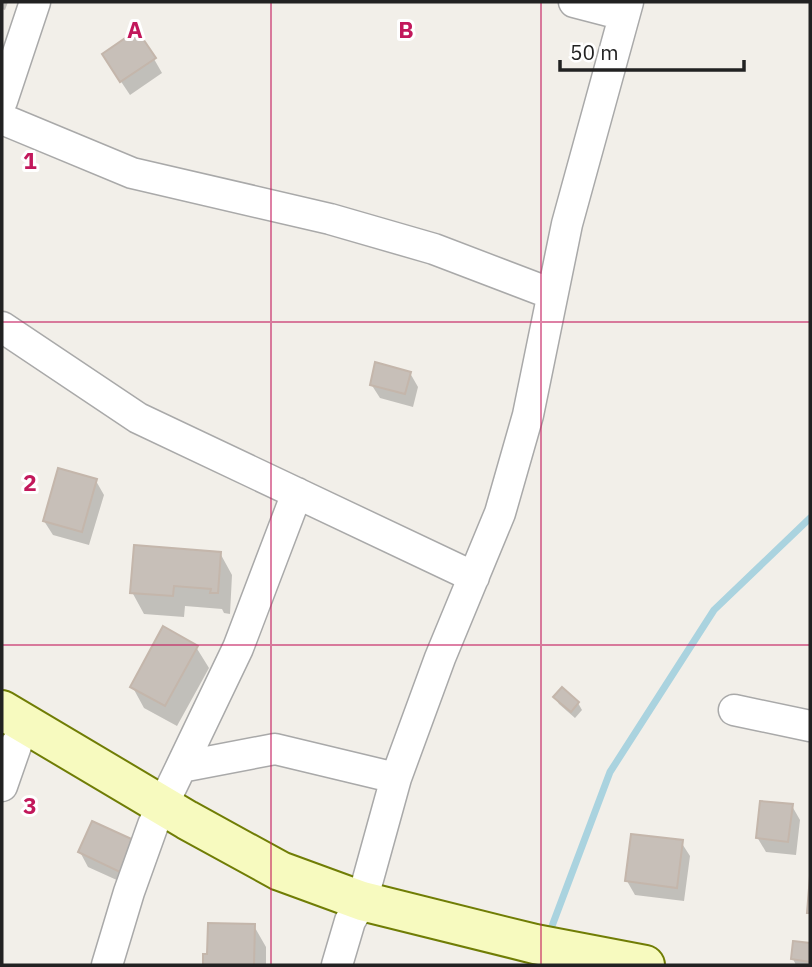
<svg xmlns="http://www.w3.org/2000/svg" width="812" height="967" font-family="'IBM Plex Sans',sans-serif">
<rect width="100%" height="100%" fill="#f2efe9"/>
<!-- shadow -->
<path fill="#0003" d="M2,2H8L5,10L2,9Z
M154,59L162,73L130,95L112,68Z
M410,373L418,387L413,407L380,398L371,384Z
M96,481L104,495L89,545L53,535L44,521Z
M220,553L232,575L230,614L224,613L222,609L185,606L184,617L144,614L132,592Z
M196,647L209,668L177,726L144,708L132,686Z
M555,698L578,703L582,710L575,718L559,704Z
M792,806L800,820L796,855L766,852L757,837Z
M93,824L130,886L88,867L80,852Z
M681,842L690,856L684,901L635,895L627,881Z
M254,926L266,947V965H205V956Z
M794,943L810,944V965H796L793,959Z"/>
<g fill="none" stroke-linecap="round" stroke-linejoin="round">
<!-- stream -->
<path stroke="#aad3df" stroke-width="7" d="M549,934L610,772L714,610L810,518"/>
</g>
<!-- building -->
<path fill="#c7bfb8" stroke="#c4b6ab" stroke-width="2" d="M137,30L156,58L120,82L102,54Z
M375,362L411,372L405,394L370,385Z
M58,468L97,479L82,532L43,521Z
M134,545L221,552L218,593H210L211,589L174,586L173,596L130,593Z
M163,626L198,646L165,706L130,687Z
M562,687L579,702L571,712L553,697Z
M760,801L793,804L788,842L756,838Z
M92,821L136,841L122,873L78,852Z
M631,834L683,840L677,888L625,881Z
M810,876V913H807Z
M208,923L255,924L254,965H203V954H207Z
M793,941L810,943V962L791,959Z"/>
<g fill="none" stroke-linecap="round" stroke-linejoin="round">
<!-- minor casing -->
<g stroke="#a9a9a9" stroke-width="33">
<path id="minor" d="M574,2L624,15
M2,101L35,2
M2,119L132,173L330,219L434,249L552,294
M2,327L138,418L474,577
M734,710L810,726
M181,767L238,648L297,493
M396,778L440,658L500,513L528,415L567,224L628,2
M2,786L17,743
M107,965L129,892L153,825L181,767L275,749L396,778L362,901L350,921L337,965"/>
</g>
<!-- secondary casing -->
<g stroke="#707d05" stroke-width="42">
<path id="secondary" d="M2,710L187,820L280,871L362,901L535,944L645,965"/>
</g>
<!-- minor -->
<use href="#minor" stroke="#fff" stroke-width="30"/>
<!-- secondary -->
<use href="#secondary" stroke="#f7fabf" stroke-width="38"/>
</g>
<!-- grid -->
<path fill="none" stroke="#c2185b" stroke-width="2" stroke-opacity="0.55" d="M271,2V965M541,2V965M2,322H810M2,645H810"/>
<g font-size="23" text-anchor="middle" font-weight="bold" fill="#c2185b" stroke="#fff" stroke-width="6" stroke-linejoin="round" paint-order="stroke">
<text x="135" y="38">A</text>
<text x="406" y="38">B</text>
<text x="30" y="169">1</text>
<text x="30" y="491">2</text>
<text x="30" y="814">3</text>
</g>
<!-- border -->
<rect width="812" height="967" fill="none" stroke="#222222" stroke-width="7"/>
<!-- scale -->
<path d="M560 60v10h184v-10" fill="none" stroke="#222222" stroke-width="3.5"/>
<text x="570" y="60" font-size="21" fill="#222222" stroke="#ffffff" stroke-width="5" paint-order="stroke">50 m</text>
</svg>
